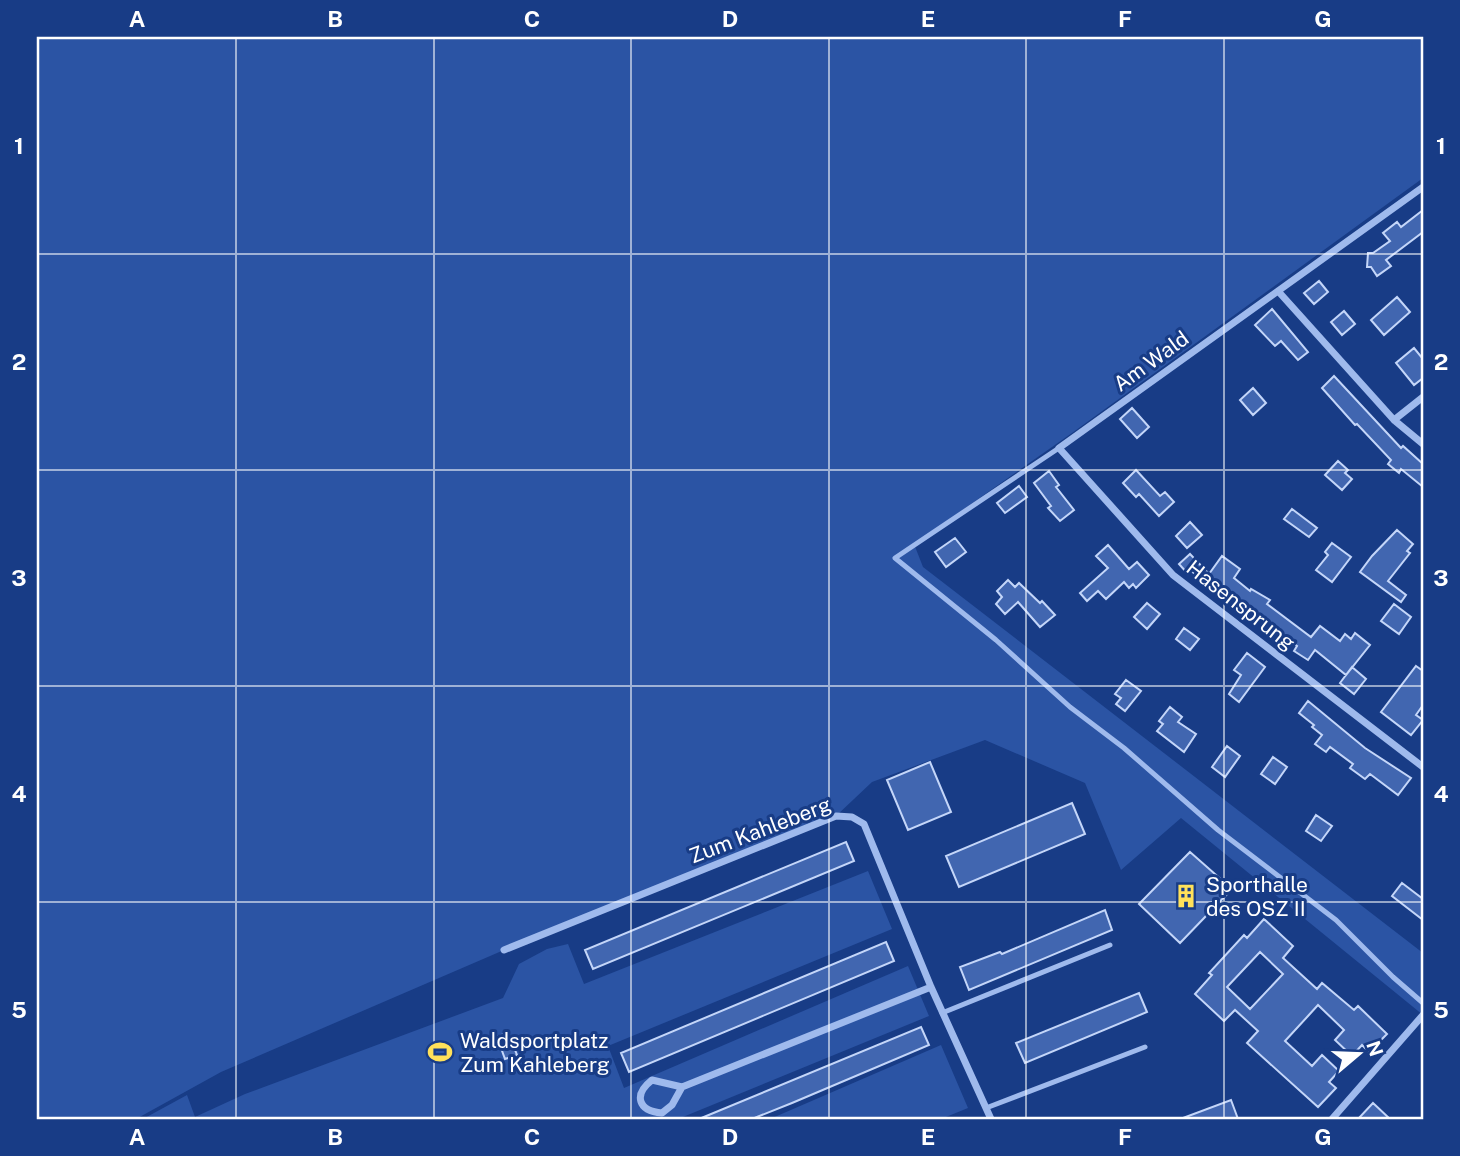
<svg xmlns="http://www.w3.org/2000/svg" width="1460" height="1156" font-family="'Public Sans',sans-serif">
<rect width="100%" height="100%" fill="#183c86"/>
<!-- green -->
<path fill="#2b54a4" d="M37,37H1423V178L1072,433L914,544L923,567L1423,953V1015L1181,818L1121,870L1085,783L985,740L872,782L836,816L504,950L221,1072L136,1119H37Z
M868,871L892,929L608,1046L624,1088L908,966L929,1016L678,1119H143L187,1095L195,1117L245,1094L503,998L519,964L547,949L568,944L584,984Z
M941,1045L968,1108L941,1119H770Z"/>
<!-- building -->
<path fill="#4166b0" stroke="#c4d6f9" stroke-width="2" fill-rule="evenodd" d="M1423,210V232L1386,260L1391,266L1377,276L1371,267H1367L1368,253H1373L1390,241L1383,233L1397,222L1401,227Z
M1319,281L1328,292L1314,304L1304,293Z
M1397,297L1410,312L1384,335L1371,320Z
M1272,309L1308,352L1298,360L1281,341L1275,346L1255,325Z
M1344,311L1355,324L1342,335L1331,322Z
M1414,348L1423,359V378L1414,385L1396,363Z
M1334,376L1401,448L1403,446L1423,464V487L1401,469L1399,473L1388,464L1391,460L1357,424L1355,425L1322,388Z
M1253,388L1266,403L1253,415L1240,400Z
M1132,408L1149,427L1137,438L1120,419Z
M1338,461L1348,470L1345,473L1352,479L1342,490L1325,475Z
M1136,470L1160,496L1165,492L1174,502L1159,516L1139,494L1136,497L1123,483Z
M1049,471L1059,485L1056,487L1074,510L1060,521L1048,508L1051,506L1034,483Z
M1019,486L1027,497L1005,513L997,503Z
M1292,509L1317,528L1309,537L1284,519Z
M1190,522L1202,535L1187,548L1176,536Z
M1397,530L1413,544L1407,551L1410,553L1388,581L1406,595L1401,602L1360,572L1372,556Z
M955,538L966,552L946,567L935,552Z
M1332,543L1351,557L1332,582L1316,570L1328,555L1325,552Z
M1108,545L1129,569L1137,562L1149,575L1136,588L1133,584L1129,588L1124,582L1106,599L1098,591L1087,601L1080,593L1108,568L1096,556Z
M1190,554L1209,574L1222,556L1240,569L1234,578L1250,591L1251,589L1270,600L1267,604L1311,637L1320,626L1340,641L1345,634L1351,639L1355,633L1370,645L1346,675L1315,650L1308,660L1294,651L1297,646L1240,604L1224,592L1222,594L1191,571L1188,574L1179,564Z
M1008,580L1015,587L1019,583L1040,603L1042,601L1055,615L1040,627L1018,602L1005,614L996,604L1002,597L997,591Z
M1147,603L1160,614L1147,629L1134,617Z
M1394,604L1411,617L1399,634L1381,621Z
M1184,628L1199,639L1190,650L1176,639Z
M1247,653L1265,667L1239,702L1229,694L1241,675L1234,670Z
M1416,666L1423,671V705L1416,715L1423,720L1411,735L1381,712Z
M1352,667L1366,679L1354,694L1340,683Z
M1126,680L1141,691L1125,711L1116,704L1121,698L1115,694Z
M1308,701L1365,748L1411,778L1398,795L1370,774L1365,779L1350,768L1353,764L1330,747L1326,752L1315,744L1322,735L1312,727L1314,725L1299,713Z
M1170,707L1182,717L1178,722L1196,734L1184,752L1157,731L1163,724L1159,721Z
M1227,746L1240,756L1225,777L1212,767Z
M1273,757L1287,767L1275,784L1261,774Z
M930,762L951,812L908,830L887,780Z
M1072,803L1085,834L959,887L946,856Z
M1316,815L1332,826L1321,841L1306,831Z
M846,842L854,861L593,969L585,950Z
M1190,852L1232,889L1180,943L1139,904Z
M1402,883L1423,899V920L1392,896Z
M1105,910L1112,930L969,990L960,967L1000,952L1002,954Z
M1264,919L1293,946L1283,958L1317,989L1322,983L1354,1010L1358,1006L1387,1034L1369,1052L1362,1045L1352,1056L1335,1040L1344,1030L1318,1005L1308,1016L1285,1041L1312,1066L1322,1055L1339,1071L1329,1082L1336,1088L1318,1107L1247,1043L1258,1031L1235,1010L1224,1021L1195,994L1212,975L1209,973L1244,935L1247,938ZM1260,952L1283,974L1250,1009L1227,987Z
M886,942L894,961L629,1072L621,1053Z
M1139,993L1147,1012L1025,1063L1016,1043Z
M921,1027L929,1045L792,1103L752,1119H699Z
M508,1032L517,1055L505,1059L497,1037Z
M1231,1100L1238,1119H1183V1118Z
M1373,1103L1390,1119H1358Z"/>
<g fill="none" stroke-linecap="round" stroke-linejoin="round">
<!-- service -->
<path stroke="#9fbaed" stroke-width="5" d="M1059,448L895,558L996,640L1070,707L1124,748L1218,830L1336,920L1393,977L1423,1003
M942,1013L1110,945
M986,1108L1145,1047"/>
<!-- minor -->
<path stroke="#9fbaed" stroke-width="7" d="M1423,187L1059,448L1173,575L1423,767
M1278,291L1394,420L1423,444
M1394,420L1423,397
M504,950L836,816L852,817L864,824L931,987L991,1119
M682,1087L652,1080C633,1095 638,1111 662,1113L672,1105L682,1087L931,987
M1332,1119L1423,1015"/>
</g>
<!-- grid -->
<path fill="none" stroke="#fff" stroke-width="2" stroke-opacity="0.55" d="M236,37V1119M434,37V1119M631,37V1119M829,37V1119M1026,37V1119M1224,37V1119M37,254H1423M37,470H1423M37,686H1423M37,902H1423"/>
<!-- icons -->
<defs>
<g id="building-bare" transform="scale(1.89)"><path d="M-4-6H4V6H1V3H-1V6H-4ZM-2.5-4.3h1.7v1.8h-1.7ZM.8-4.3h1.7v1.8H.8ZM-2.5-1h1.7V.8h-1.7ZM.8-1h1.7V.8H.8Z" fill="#ffe15a" stroke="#183c86" stroke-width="2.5" paint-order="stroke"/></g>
<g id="stadium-bare" transform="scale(1.89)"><path d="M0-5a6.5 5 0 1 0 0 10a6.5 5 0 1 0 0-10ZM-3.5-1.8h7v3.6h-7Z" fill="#ffe15a" stroke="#183c86" stroke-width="2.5" paint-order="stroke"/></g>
</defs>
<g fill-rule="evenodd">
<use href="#building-bare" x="1186" y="896"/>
<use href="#stadium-bare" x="440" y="1052"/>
</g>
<g text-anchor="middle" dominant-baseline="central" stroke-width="6" stroke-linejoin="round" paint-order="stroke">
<!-- street labels -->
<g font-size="21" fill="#fff" stroke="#183c86">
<text transform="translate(1151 361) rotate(-36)">Am Wald</text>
<text transform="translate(1241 605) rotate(38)">Hasensprung</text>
<text transform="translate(760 830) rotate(-21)">Zum Kahleberg</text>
</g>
<!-- poi labels -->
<g font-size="21" fill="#fff" stroke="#183c86" text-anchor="start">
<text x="1206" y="884">Sporthalle<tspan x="1206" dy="24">des OSZ II</tspan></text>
<text x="460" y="1040">Waldsportplatz<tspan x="460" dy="24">Zum Kahleberg</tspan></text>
</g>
</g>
<!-- border -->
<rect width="1460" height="1156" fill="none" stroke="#183c86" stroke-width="77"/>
<!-- north arrow -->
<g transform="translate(1359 1054) rotate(71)" stroke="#183c86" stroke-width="5" paint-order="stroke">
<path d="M0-5L12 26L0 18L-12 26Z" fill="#ffffff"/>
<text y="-10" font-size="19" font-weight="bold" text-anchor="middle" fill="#ffffff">N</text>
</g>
<rect x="38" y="38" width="1384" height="1080" fill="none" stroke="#fff" stroke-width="2.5"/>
<g font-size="23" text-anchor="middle" font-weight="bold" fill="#fff">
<text x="137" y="27">A</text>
<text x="335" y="27">B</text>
<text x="532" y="27">C</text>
<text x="730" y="27">D</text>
<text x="928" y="27">E</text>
<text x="1125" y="27">F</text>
<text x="1323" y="27">G</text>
<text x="19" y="154">1</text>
<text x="1441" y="154">1</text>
<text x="19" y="370">2</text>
<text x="1441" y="370">2</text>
<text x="19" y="586">3</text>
<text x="1441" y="586">3</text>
<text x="19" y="802">4</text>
<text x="1441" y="802">4</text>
<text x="19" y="1018">5</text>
<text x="1441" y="1018">5</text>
<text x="137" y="1145">A</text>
<text x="335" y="1145">B</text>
<text x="532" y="1145">C</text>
<text x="730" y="1145">D</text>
<text x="928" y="1145">E</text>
<text x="1125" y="1145">F</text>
<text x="1323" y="1145">G</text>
</g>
</svg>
